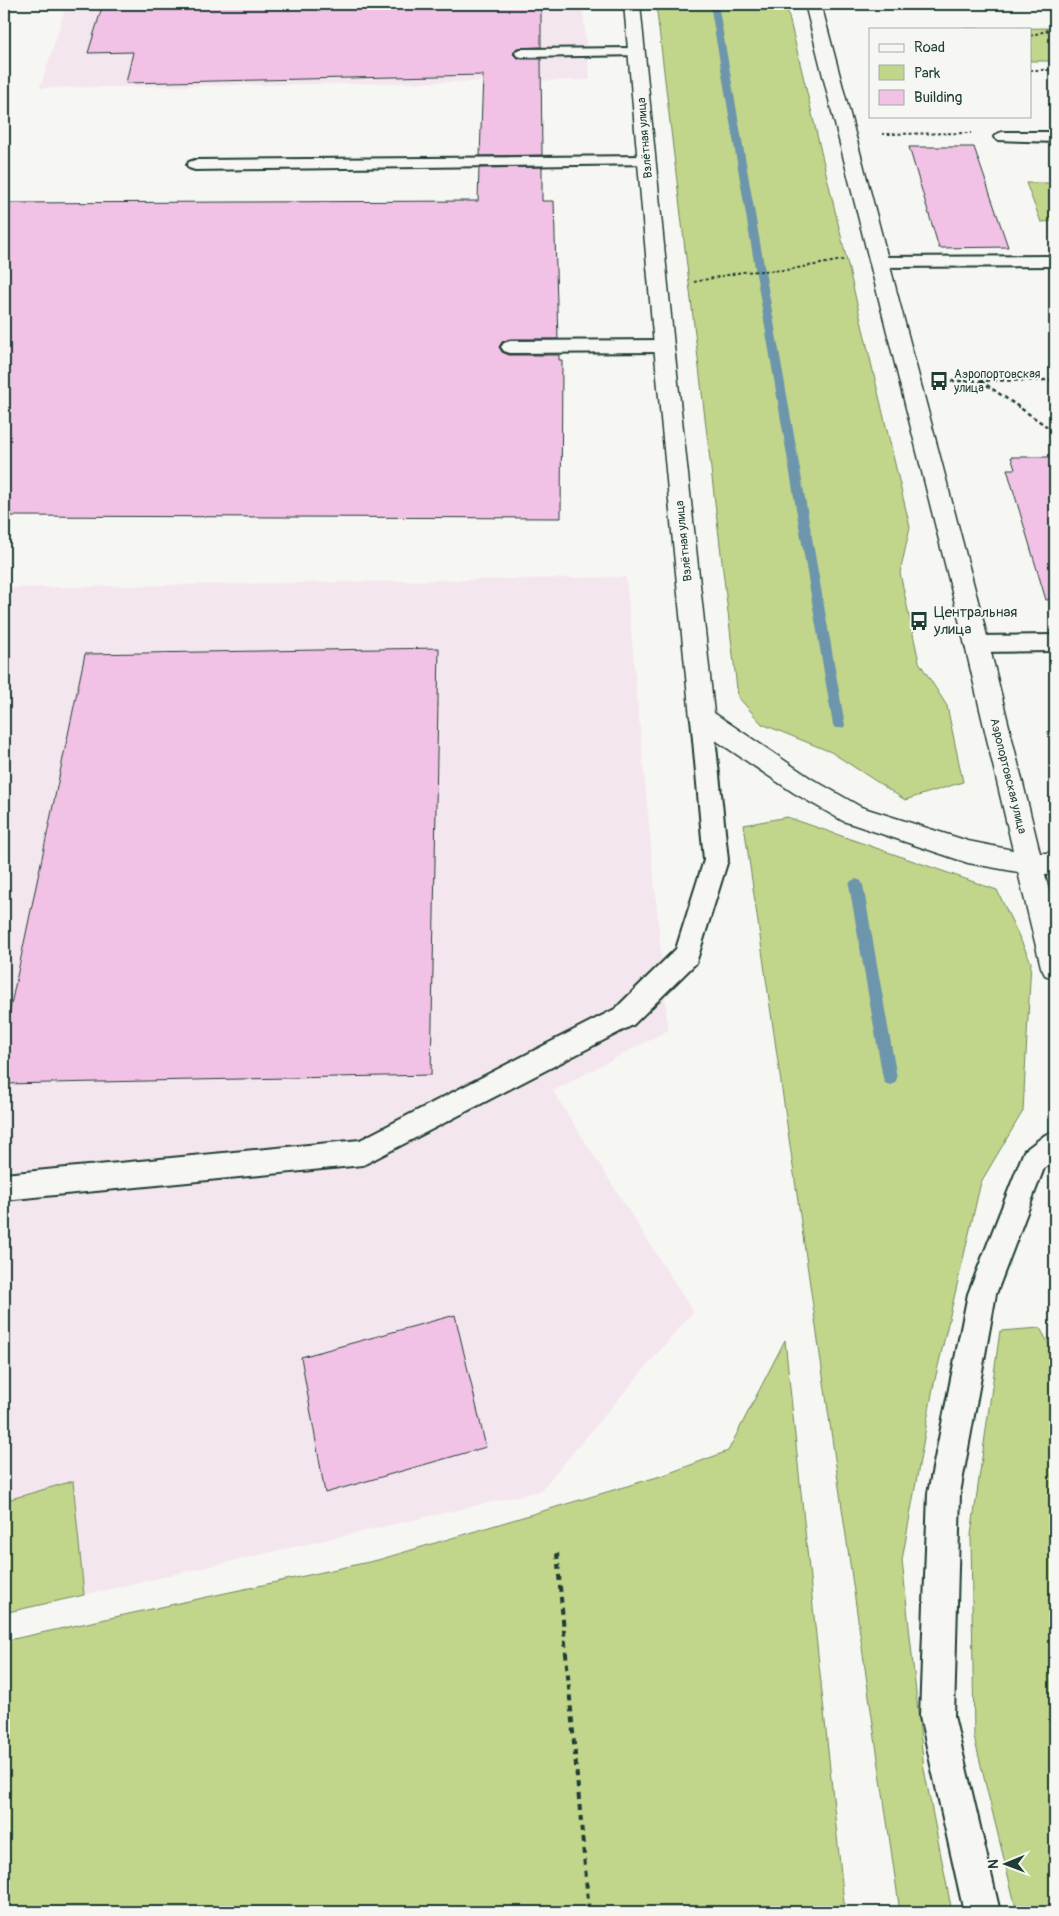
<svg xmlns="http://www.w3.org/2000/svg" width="1059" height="1916" font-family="Pangolin,sans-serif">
<rect width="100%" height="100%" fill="#f6f6f2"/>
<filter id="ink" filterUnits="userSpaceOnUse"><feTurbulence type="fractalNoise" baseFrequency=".02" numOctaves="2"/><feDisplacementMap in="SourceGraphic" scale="10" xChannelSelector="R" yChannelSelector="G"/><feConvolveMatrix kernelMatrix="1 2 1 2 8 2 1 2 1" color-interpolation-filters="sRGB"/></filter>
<g filter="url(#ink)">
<!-- built -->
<path fill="#f4e6ee" d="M67,4H582L590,80L40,88Z
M626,577L668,1030L553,1091L693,1312L540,1491L4,1613V588Z"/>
<!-- green -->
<path fill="#c1d58b" stroke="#708960" d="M656,4H786L910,527L900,573L919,662L947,706L963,782L905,800L831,752L762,724L738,697Z
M1055,28V61H1030V29H960Z
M1026,183H1055V221L1041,222Z
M787,817L997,890L1031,962L1023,1111L981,1182L933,1388L902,1560L924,1769L952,1912H900L744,825Z
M1040,1328L1055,1355V1912H1017L974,1737L971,1535L1000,1331Z
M785,1340L845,1912H4V1641L378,1560L664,1475L728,1451Z
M73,1481L84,1595L4,1613V1501Z"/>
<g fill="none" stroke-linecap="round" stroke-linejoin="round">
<!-- stream -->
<path fill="#6d96ad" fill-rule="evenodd" d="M710,4H718L845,725L843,728H835L833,725Z
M856,879L861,881L863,885L897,1078L895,1083L890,1085L885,1083L883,1078L849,885L851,881Z"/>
</g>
<!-- building -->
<path fill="#f1c2e5" stroke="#1f3d34" d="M103,4H541V47L517,48L513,54L517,58L522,59H541L542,155L480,156L483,75L126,83L133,52L88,53Z
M909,147H974L1008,247L939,248Z
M542,167V201H554L558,339H510L502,342L499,347L502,352L509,355H559V360H562L561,518L4,516V203L478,201L479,168Z
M1011,457H1055V599L1046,600L1007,469H1015Z
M439,648L431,1075L4,1084V1038L85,654Z
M455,1315L486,1447L325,1493L301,1357Z"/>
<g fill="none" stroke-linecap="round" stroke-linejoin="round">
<!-- lane casing -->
<g stroke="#1f3d34" stroke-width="4">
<path id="lane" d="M636,48L641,49L643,52L641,55L522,57L517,56L515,53L517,50L522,49Z
M1002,132H1055V142L997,140L994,137L997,134Z
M647,156L653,158L655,161L653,164L195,170L189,168L187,165L189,162L195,160Z
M1055,256V266L880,267L874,266L872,262L874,258L880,257Z
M664,340L670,342L673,346L670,350L664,352L510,353L504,351L501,347L504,343L510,341Z
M1055,635V651L976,652L968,650L965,644L968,638L976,636Z
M702,710L710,712L713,718L728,860L696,963L633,1025L363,1165L4,1200V1174L360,1140L615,1009L676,949L704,860L691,718L694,712Z
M1055,1131V1160L1044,1168L996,1294L960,1493L954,1716L1000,1912H964L920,1716L928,1493L968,1294L1024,1151L1045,1135Z"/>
</g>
<!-- street casing -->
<g stroke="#1f3d34" stroke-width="3">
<path id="street" d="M624,4H640L674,346L714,713L812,779L861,807L968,841L1038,855L1042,863L1055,914V979L1045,975L1041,967L1018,872L968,863L843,821L794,793L693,725L690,718L654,346Z"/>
</g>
<!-- secondary casing -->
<g stroke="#1f3d34" stroke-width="3">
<path id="secondary" d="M805,4H821L983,620L1040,853H1055V875L1029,874L1020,871L1016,863L959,620Z"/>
</g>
<!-- path-far3 -->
<path stroke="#1f3d34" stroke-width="2" stroke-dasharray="3 2.5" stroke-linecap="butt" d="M1030,36L1055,28
M1030,70H1055
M882,134L971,133
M694,282L742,272L786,270L843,260"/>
<!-- path-far2 -->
<path stroke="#1f3d34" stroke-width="2.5" stroke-dasharray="4 3" stroke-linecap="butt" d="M951,381L1055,380
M981,381L1055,432
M1048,732L1052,735"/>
<!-- path-far1 -->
<path stroke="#1f3d34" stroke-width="3" stroke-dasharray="5 4" stroke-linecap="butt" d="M1050,734L1055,737"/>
<!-- path -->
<path stroke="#1f3d34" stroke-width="4" stroke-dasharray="6 5" stroke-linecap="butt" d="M557,1553L589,1912"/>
<!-- lane -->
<use href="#lane" fill="#f6f6f2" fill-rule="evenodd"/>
<!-- street -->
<use href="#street" fill="#f6f6f2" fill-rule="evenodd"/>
<!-- secondary -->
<use href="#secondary" fill="#f6f6f2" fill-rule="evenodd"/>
</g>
</g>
<!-- icons -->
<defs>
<g id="bus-bare" transform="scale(1.5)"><path d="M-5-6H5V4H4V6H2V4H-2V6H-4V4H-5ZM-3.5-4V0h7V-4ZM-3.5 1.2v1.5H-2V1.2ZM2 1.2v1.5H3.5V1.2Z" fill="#1f3d34" stroke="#f6f6f2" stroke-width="2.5" paint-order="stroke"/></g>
</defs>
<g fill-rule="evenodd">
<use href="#bus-bare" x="939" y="381"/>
<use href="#bus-bare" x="919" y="621"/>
</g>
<g text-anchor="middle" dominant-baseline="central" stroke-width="4" stroke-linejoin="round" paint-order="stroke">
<!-- far-street labels -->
<g font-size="12" fill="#1f3d34" stroke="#f6f6f2">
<text transform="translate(645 138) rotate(-95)">Взлётная улица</text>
<text transform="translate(684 541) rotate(-96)">Взлётная улица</text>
<text transform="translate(1008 776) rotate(76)">Аэропортовская улица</text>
</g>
<!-- far-poi labels -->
<g font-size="12" fill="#1f3d34" stroke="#f6f6f2" text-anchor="start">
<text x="954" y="374">Аэропортовская<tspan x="954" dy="14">улица</tspan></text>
</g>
<!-- poi labels -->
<g font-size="15" fill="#1f3d34" stroke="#f6f6f2" text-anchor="start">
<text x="934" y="612">Центральная<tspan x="934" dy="17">улица</tspan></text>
</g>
</g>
<!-- margin -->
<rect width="1059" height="1916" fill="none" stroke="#f6f6f2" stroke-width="20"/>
<rect x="10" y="10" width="1039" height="1896" fill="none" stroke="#1f3d34" stroke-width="2" filter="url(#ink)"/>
<!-- legend -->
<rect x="869" y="28" width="162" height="90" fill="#f6f6f2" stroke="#a0aca6"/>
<rect x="879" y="44" width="25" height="8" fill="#f6f6f2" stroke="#a0aca6"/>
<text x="914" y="52" font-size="15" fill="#1f3d34">Road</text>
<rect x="879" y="65" width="25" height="15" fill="#c1d58b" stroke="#a0aca6"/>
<text x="914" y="78" font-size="15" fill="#1f3d34">Park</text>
<rect x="879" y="90" width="25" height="15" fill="#f1c2e5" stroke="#a0aca6"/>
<text x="914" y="102" font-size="15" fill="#1f3d34">Building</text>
<!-- north arrow -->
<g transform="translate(1006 1864) rotate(269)" stroke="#f6f6f2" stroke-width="4" paint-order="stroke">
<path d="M0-4L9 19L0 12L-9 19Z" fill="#1f3d34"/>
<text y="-8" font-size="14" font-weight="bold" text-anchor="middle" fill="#1f3d34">N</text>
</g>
</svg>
